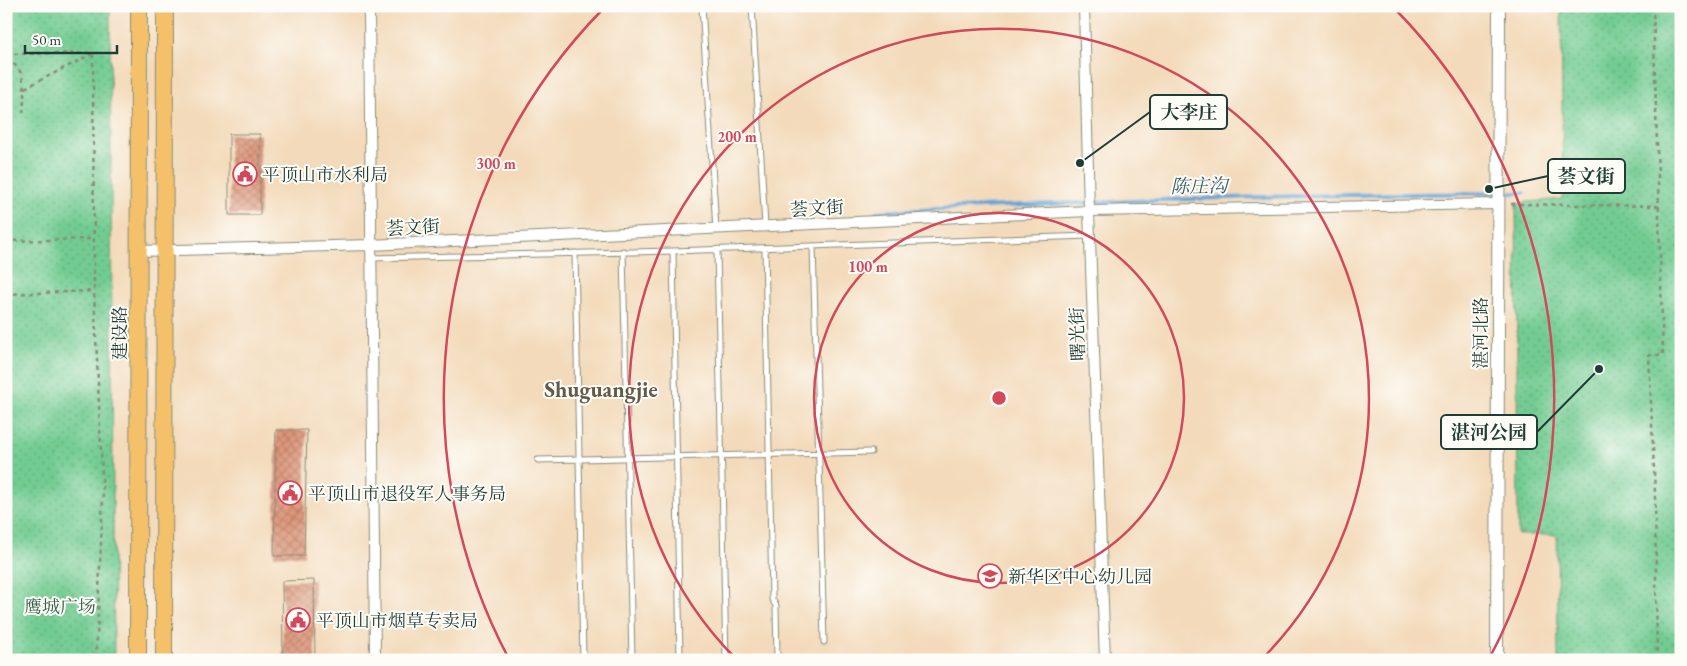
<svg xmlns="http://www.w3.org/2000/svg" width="1687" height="666" font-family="'EB Garamond','Noto Serif SC',serif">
<defs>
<pattern id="park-dots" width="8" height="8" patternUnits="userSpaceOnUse" patternTransform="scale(1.25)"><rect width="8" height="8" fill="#72cc92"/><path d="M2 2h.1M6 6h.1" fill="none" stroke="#5da778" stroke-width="1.8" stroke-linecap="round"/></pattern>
<pattern id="building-cross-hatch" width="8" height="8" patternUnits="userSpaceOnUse" patternTransform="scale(1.25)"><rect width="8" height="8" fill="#dd9275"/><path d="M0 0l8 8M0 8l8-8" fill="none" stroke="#b37861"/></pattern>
</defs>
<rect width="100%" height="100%" fill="#fdfcf7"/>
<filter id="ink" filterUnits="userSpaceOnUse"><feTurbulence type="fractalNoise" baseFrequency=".02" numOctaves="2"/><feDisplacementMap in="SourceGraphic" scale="10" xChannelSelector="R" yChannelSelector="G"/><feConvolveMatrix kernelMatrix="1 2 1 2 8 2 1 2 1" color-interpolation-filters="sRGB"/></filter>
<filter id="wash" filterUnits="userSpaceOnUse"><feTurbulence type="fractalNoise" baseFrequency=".0096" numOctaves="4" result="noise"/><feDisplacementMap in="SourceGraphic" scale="20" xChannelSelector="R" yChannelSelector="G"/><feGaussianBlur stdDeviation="1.12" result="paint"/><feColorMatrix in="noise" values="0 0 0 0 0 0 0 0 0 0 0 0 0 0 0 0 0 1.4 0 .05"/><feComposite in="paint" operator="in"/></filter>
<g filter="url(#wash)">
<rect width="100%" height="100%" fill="#f3daba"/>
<!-- park -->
<path fill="url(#park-dots)" stroke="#488463" d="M11,6H110L114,660H6V41L11,40Z
M1561,6H1681V660H1558L1557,535H1518L1516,203L1563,199Z"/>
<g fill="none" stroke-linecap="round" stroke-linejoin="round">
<!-- stream -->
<path stroke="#64a5d8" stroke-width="4" d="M876,212C1092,201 1308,194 1524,193
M1679,223L1681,222"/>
</g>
<g id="blocks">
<!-- building -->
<path fill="url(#building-cross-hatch)" d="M229,134H260V215H229Z
M276,430H307L304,556H274Z
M314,580L315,660H283L282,581Z"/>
</g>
</g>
<g filter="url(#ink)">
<use href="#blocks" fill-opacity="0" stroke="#898c77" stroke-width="1"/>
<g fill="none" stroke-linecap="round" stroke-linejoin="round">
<!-- service casing -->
<g stroke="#898c77" stroke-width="7">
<path id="service" d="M702,6L716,229
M752,6L765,226
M813,246L824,642
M765,248L772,599L776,606L777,660
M717,250L726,660
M623,251L632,660
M673,251L680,660
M575,253L583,660
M371,258L673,251L1089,236
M538,460L871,452"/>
</g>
<!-- minor casing -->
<g stroke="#898c77" stroke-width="12">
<path id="minor" d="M369,6L375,660
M1084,6L1089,211L1105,660
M139,251L370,245L1089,211L1497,204"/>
</g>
<!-- tertiary casing -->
<g stroke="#898c77" stroke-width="14">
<path id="tertiary" d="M1497,660L1499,6"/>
</g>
<!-- primary casing -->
<g stroke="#898c77" stroke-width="18">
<path id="primary" d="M138,660L139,6
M164,660L165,6"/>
</g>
<!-- path -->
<path stroke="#898c77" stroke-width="2.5" stroke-dasharray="4 4" stroke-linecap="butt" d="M1653,6L1663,355H1649L1655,494L1657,660
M6,54L93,53L94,291L103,496L96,660
M6,61C29,66 24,97 23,114
M25,88L92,54
M1511,204L1658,206
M6,241L94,239
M6,294L94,291"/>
<!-- service -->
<use href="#service" stroke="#fff" stroke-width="5"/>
<!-- minor -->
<use href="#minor" stroke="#fff" stroke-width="10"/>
<!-- tertiary -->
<use href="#tertiary" stroke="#fff" stroke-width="12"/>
<!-- primary -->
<use href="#primary" stroke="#f4c16b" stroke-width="16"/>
</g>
</g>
<!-- distance rings -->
<g fill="none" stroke="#d1495b" stroke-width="2.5">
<circle cx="999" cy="398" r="185"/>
<path d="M737 660A370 370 0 1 1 1261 660"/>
<path d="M509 659A555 555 0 0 1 603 9M1395 9A555 555 0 0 1 1489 659"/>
</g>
<!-- icons -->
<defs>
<g id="civic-ring" transform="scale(1.25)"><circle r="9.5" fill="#fdfcf7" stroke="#d1495b" stroke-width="1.5"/><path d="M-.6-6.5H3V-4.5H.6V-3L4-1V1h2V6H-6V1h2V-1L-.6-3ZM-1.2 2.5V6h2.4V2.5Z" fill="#d1495b"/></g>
<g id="school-ring" transform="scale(1.25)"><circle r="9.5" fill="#fdfcf7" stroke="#d1495b" stroke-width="1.5"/><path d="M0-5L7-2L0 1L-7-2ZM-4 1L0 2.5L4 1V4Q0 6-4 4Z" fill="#d1495b"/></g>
</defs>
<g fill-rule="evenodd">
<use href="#civic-ring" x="245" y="174"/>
<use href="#civic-ring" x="290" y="493"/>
<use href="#school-ring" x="990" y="576"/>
<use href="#civic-ring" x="298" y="620"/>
</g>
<g text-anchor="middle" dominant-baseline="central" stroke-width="4" stroke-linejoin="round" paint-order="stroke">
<!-- poi labels -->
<g font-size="18" fill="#1f3d34" stroke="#fdfcf7" text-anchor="start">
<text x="262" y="174">平顶山市水利局</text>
<text x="308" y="493">平顶山市退役军人事务局</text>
<text x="1008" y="576">新华区中心幼儿园</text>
<text x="316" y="620">平顶山市烟草专卖局</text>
</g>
<!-- street labels -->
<g font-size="18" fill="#1f3d34" stroke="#fdfcf7">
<text transform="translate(817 208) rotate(-3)">荟文街</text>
<text transform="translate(413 227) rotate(-3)">荟文街</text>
<text transform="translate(119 333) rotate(-90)">建设路</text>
<text transform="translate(1480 333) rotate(-90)">湛河北路</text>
<text transform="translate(1077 334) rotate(-92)">曙光街</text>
</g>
<!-- park labels -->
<g font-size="18" fill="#34614c" stroke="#fdfcf7">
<text x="60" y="606">鹰城广场</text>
</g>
<!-- water labels -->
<g font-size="19" font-style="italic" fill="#37616d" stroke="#fdfcf7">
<text transform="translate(1199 186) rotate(-1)">陈庄沟</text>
</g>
<!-- district labels -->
<g font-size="22" font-weight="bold" fill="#625b4b" stroke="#fdfcf7">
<text x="601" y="389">Shuguangjie</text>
</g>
</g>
<circle cx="999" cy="398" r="8" fill="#d1495b" stroke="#fdfcf7" stroke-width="2.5"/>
<g font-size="15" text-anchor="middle" font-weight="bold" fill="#d1495b" stroke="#fdfcf7" stroke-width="4" stroke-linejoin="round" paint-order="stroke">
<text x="737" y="142">200 m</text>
<text x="496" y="169">300 m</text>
<text x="868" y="272">100 m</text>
</g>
<!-- callouts -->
<path fill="none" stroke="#1f3d34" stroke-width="2" d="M1080 163L1150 112M1489 189L1548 176M1599 369L1537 432"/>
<g fill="#1f3d34" stroke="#fdfcf7" stroke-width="2">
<circle cx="1080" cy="163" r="5"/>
<circle cx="1489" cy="189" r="5"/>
<circle cx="1599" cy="369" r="5"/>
</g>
<g fill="#fdfcf7" stroke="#1f3d34" stroke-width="2">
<rect x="1150" y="95" width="77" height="34" rx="5"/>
<rect x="1548" y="159" width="77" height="34" rx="5"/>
<rect x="1441" y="415" width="96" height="34" rx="5"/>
</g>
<g font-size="19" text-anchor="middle" font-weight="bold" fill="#1f3d34">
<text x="1189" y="119">大李庄</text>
<text x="1586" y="183">荟文街</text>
<text x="1489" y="439">湛河公园</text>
</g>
<!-- margin -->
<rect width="1687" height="666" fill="none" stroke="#fdfcf7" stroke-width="25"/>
<!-- scale -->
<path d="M25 45v8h92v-8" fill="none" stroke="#1f3d34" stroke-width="2.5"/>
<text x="32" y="45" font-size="15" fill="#1f3d34" stroke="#fdfcf7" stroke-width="4" paint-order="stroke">50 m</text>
</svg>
